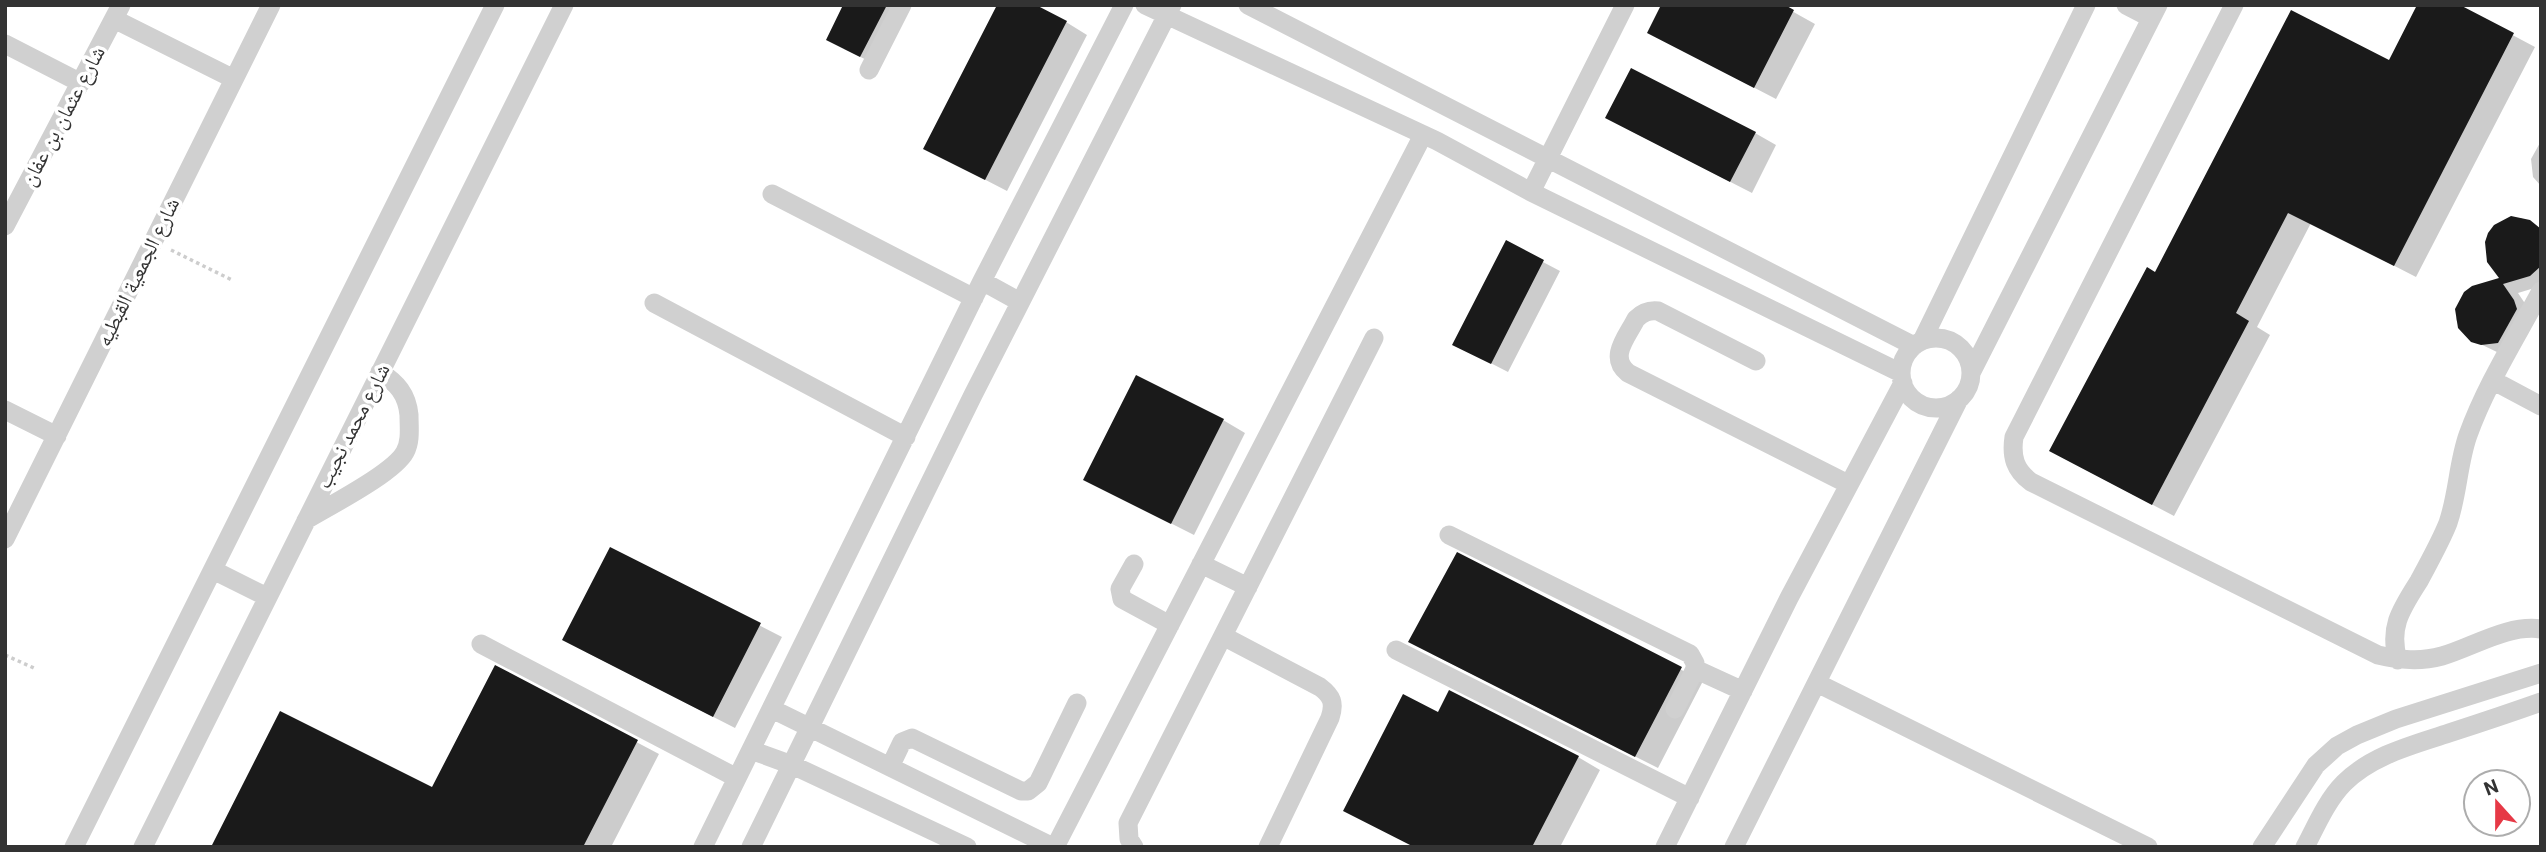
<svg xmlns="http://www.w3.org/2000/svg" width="2546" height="852" font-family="Roboto,'Noto Naskh Arabic',sans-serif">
<rect width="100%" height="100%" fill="#fff"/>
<!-- shadow -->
<path fill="#0003" d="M845,5H908L877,65L844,49Z
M1781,5L1815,24L1776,99L1649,33Z
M2456,5L2535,47L2416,277L2311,223L2257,327L2270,335L2174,516L2073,463L2156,275Z
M1066,22L1087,35L1007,191L947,160Z
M1629,130L1755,133L1776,145L1752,193Z
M2541,141V186L2533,177L2531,159Z
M2521,218L2541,229V286L2518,293L2530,311L2499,353L2472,340L2459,327L2456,319L2460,300L2465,293L2502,279Z
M1507,243L1560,271L1508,372L1471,353Z
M1223,420L1245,433L1194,535L1107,491Z
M611,549L782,637L735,728L586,652Z
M1457,555L1703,681L1658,768L1432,654Z
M496,668L659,754L611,847H213L433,790Z
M1438,714L1578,757L1600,770L1560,847H1415Z"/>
<!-- building -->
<path fill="#1a1a1a" d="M843,5H887L860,57L826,40Z
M997,5H1036L1067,21L985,180L923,149Z
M1661,5H1785L1794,10L1754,88L1647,33Z
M2417,5H2460L2514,33L2394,266L2288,213L2236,313L2249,321L2152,505L2049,451L2147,267L2155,272L2291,10L2389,60Z
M1631,68L1756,132L1730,182L1605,118Z
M2511,216L2530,220L2541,229V266L2530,276L2503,284L2514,300L2517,309L2498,343L2481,345L2471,342L2458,328L2455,309L2464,292L2472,286L2499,278L2487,262L2485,242L2488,233L2494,225Z
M1506,240L1544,260L1491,364L1452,345Z
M1136,375L1224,419L1171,524L1083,480Z
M610,547L761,623L713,717L562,640Z
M1457,552L1682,667L1635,757L1408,642Z
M495,665L638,740L583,847H211L280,711L432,787Z
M1449,690L1579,756L1532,847H1414L1343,811L1403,694L1438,712Z"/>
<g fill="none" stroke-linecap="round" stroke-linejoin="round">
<!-- path -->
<path stroke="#cdcdcd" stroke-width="3.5" stroke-dasharray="3.5 3.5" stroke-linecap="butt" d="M171,250L232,280
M5,655L36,669"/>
<!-- minor -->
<path stroke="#d0d0d0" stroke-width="19" d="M1145,5L1437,141L1531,192L1901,373
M1248,5L1914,346
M2126,5L2151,18
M2234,5L2014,437C2011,457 2015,470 2031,482L2378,655C2400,660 2420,662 2442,656C2473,647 2508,624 2541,629
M114,19L234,79
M5,44L81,83
M869,70L902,5
M1531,192L1625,5
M772,194L974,298
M5,226L121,5
M982,281L1020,302
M654,303L906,437
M1901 373a35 35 0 1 1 70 0a35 35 0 1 1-70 0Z
M1922,341L2086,5
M1756,361L1658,311C1649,310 1643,312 1636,319C1627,337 1608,357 1628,373L1848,484
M1971,373L2158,5
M2494,381L2541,406
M5,410L57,436
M306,520C329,506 394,473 405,452C411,441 409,428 409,415C407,394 397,383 380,372
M1449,535L1690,654L1695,663V669L1675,709
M5,539L271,5
M1134,564L1120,589L1122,599L1170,625
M1201,564L1248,587
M213,570L267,597
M1223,636L1320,687C1332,696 1335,703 1330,718L1268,847
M481,644L737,778
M1396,650L1690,798
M2398,660C2388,627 2402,608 2419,581C2429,562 2440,543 2448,523C2458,494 2458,463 2468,435C2486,385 2516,338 2541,291
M1695,669L1743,691
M1817,683L2148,847
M772,709L1053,847
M751,750L792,765L967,847
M890,767L902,742L912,738L1021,791H1028L1038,783L1077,703
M74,847L495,5
M143,847L564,5
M703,847L982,281L1124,5
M751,847L973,395L1172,5
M1055,847L1423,135
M1134,847L1129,839L1128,823L1374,338
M1665,847L1789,598L1903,383
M1734,847L1959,399
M2262,847L2316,765L2337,746L2357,735L2396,719L2541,673
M2305,847C2316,826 2327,800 2344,783C2372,755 2413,745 2449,733C2480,723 2510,713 2541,702"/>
</g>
<g text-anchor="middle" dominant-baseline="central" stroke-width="7" stroke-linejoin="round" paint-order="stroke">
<!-- street labels -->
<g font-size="21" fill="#333" stroke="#fff">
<text transform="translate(63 116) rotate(-62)">شارع عثمان بن عفان</text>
<text transform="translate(138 272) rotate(-64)">شارع الجمعية القبطيه</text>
<text transform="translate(353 426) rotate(-63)">شارع محمد نجيب</text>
</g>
</g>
<!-- border -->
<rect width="2546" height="852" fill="none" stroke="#333333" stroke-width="14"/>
<!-- north arrow -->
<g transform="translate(2497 803) rotate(339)"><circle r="33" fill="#ffffff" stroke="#adadad" stroke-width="2"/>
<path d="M0-5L12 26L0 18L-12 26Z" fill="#e63946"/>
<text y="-10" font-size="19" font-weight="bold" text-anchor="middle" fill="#333333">N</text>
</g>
</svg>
